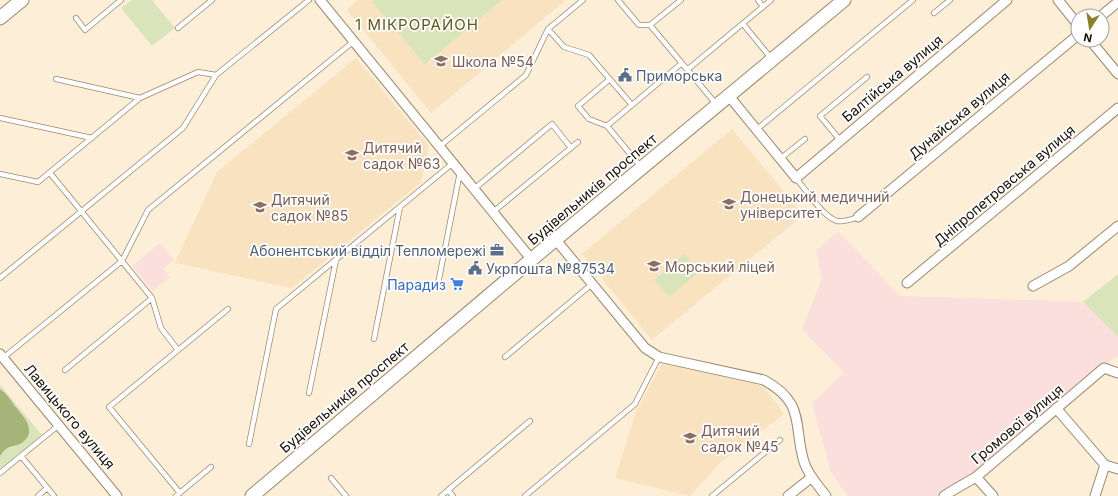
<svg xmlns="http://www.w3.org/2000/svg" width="1118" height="496" font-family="Inter,sans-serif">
<rect width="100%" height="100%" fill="#fdeed8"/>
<!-- industrial -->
<path fill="#fadfdd" d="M838,231L900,296L1083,302L1118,337V356L1102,366L975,475L940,496H848L831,472L812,403L844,373L802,329L822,278L816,251Z
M160,243L174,260L163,269L170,277L153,291L132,266Z"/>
<!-- built -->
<path fill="#f9e2bf" d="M358,0H566L431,113L347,10Z
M356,58L429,146L421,182L292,288L175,263L217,172Z
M732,129L803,215L652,340L582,254Z
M662,363L762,384L784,414L721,462L690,496L615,478L636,412Z"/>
<!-- green -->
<path fill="#dae4ba" d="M132,0H152L175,28L152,46L121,8Z
M375,0H502L425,64L372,2Z
M685,254L699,272L669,297L654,280Z
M1118,274V337L1083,302Z
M0,385L42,435L0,470Z"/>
<!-- forest -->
<path fill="#a7b479" d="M0,389C6,393 10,399 14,405C22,415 38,430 23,442C14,449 9,442 0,456Z"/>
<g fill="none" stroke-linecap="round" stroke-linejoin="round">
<!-- lane casing -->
<g stroke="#99886e" stroke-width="6">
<path id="lane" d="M618,0L639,25H650L681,0
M758,0L763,7
M934,13L950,0
M76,18L85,30L121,0
M743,24L771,58
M650,25L716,104
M178,28L212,0
M548,29L564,47L589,55L632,105
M687,70L771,0
M56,79L140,98
M610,79L578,106L589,119L607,126L641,167
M0,118L92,138
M607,126L682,63
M756,130L913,0
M840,140L820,116L867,77
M440,146L526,75L548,29L583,0
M780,159L805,139
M50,173L152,298L161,328L178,350
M0,174L38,182L140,98L198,72L216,75
M796,178C806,190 823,217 837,221C845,222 852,219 858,217
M474,189L552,124L571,148
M493,212L578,142
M0,278L183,128L216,75L309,0
M438,284L460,172
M374,339L400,207
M505,357L592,284
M3,358L122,261L148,210L354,41
M65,370L152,298
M309,393L336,260
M249,444L276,309L453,163
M21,456L54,496
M0,473L59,425
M331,478L346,496
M448,490L453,496
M180,493L109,407L228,309
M38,496L47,488
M176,496L211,467
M441,496L530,421
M525,496L635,404L659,357
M712,496L780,440"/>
</g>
<!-- street casing -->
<g stroke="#99886e" stroke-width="11">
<path id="street" d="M320,0L532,260
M1058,0L1078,25
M1101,16L1118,2
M1090,40L1118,74
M729,96L796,178L1007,0
M858,217L1078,35
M556,240L645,348L659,357L764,380C806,403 793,425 804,462C808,475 818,485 826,496
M907,283L1118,108
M1033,286L1069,266L1118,226
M0,354L117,496
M1056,408L1105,465L1118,469
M976,477L993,496
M788,496L812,477
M944,496L950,492L976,477L1104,368L1118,373
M1095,496L1105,465"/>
</g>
<!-- secondary casing -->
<g stroke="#99886e" stroke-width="15">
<path id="secondary" d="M0,18L22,0
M252,496L538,254L844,0"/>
</g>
<!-- lane -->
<use href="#lane" stroke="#fff" stroke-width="4.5"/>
<!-- street -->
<use href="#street" stroke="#fff" stroke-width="9"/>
<!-- secondary -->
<use href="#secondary" stroke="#fff" stroke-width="13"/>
</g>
<!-- icons -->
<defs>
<g id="school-bare" transform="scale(1.08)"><path d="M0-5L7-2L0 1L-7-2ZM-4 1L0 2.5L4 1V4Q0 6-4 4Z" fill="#8d6e63" stroke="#fefefe" stroke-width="2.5" paint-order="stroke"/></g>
<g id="civic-bare" transform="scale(1.08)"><path d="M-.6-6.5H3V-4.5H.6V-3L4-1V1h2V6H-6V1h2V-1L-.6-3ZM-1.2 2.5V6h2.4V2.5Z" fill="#5c6f8a" stroke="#fefefe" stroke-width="2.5" paint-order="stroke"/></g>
<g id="university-bare" transform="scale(1.08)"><path d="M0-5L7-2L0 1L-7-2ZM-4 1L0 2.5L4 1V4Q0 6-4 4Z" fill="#8d6e63" stroke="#fefefe" stroke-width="2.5" paint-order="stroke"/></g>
<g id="office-bare" transform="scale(1.08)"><path d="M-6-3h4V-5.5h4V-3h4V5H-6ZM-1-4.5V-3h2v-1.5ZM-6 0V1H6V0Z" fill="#5c6f8a" stroke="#fefefe" stroke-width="2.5" paint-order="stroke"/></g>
<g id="supermarket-bare" transform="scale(1.08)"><path d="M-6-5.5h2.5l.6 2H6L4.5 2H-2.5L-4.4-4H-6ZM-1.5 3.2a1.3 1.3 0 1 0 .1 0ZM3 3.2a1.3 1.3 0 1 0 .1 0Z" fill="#3f7fe0" stroke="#fefefe" stroke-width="2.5" paint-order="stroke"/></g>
</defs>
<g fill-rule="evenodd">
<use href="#school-bare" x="441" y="61"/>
<use href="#civic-bare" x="625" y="75"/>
<use href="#school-bare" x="352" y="155"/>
<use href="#university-bare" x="729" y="204"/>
<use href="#school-bare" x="260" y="207"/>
<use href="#office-bare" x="497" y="250"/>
<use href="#school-bare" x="654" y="266"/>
<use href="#civic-bare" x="475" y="268"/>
<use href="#supermarket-bare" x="457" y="284"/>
<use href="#school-bare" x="690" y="438"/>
</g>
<g text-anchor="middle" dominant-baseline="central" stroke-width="3.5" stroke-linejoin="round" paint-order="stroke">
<!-- education labels -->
<g font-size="14" fill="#785e54" stroke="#fefefe" text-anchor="start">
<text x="452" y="61">Школа №54</text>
<text x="363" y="147">Дитячий<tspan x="363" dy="16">садок №63</tspan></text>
<text x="740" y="196">Донецький медичний<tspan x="740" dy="16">університет</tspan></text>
<text x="271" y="199">Дитячий<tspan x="271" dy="16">садок №85</tspan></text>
<text x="665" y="266">Морський ліцей</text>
<text x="701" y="430">Дитячий<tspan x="701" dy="16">садок №45</tspan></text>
</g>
<!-- service labels -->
<g font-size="14" fill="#4e5e75" stroke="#fefefe" text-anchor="start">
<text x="636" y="75">Приморська</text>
<text x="486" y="250" text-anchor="end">Абонентський відділ Тепломережі</text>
<text x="486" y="268">Укрпошта №87534</text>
</g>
<!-- street labels -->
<g font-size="14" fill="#181208" stroke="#fefefe">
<text transform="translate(892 78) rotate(-40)">Балтійська вулиця</text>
<text transform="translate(959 115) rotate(-40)">Дунайська вулиця</text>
<text transform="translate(1004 185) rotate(-40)">Дніпропетровська вулиця</text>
<text transform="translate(592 189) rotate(-40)">Будівельників проспект</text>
<text transform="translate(344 397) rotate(-40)">Будівельників проспект</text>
<text transform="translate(70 416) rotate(50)">Лавицького вулиця</text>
<text transform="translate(1017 424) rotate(-40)">Громової вулиця</text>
</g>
<!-- shop labels -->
<g font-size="14" fill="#366cbe" stroke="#fefefe" text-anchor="end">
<text x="446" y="284">Парадиз</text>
</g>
<!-- neighbourhood labels -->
<g font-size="15" letter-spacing="1" fill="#605a1e" stroke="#fefefe">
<text x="417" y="24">1 МІКРОРАЙОН</text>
</g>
</g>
<!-- north arrow -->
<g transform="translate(1090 28) rotate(192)"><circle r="19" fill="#fefefe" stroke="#a2a09c"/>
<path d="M0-3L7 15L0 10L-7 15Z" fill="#8a8128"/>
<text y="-6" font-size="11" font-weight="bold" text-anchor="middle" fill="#181208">N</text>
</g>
</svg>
